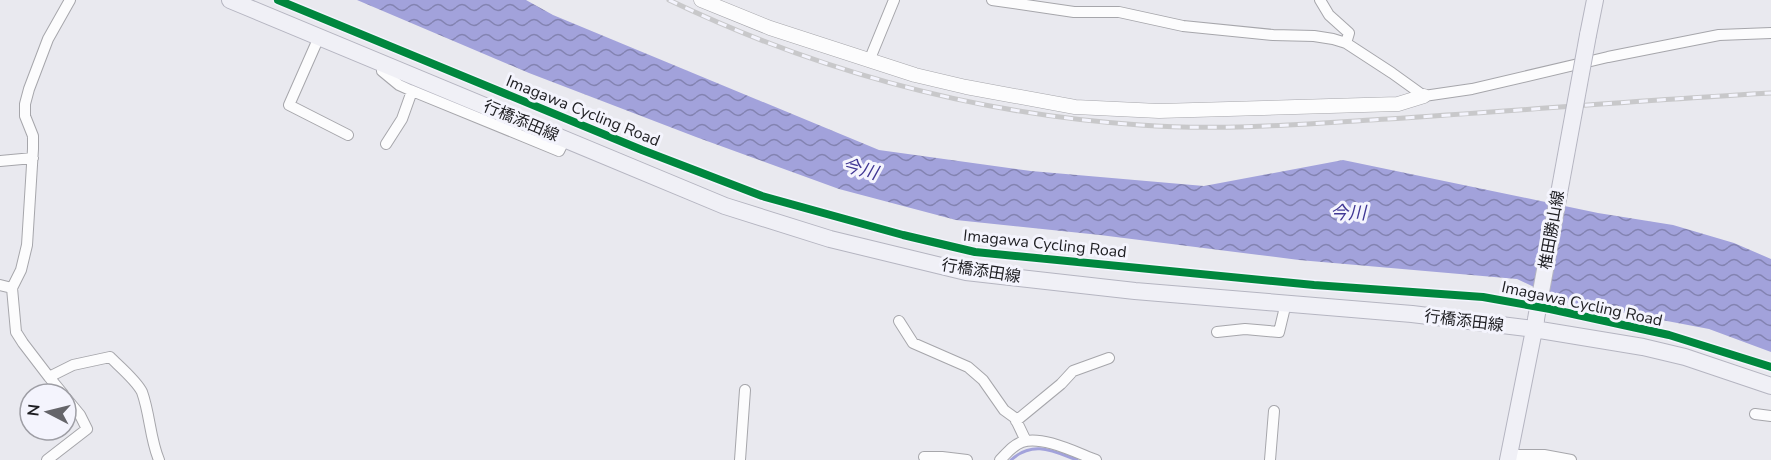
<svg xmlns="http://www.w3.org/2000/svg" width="1771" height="460" font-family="'Nunito Sans','Noto Sans JP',sans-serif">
<defs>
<pattern id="water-waves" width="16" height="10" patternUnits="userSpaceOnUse" patternTransform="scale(1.5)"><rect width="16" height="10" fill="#a2a2db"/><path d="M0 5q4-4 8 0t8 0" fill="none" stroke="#8383b1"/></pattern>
</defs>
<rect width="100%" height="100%" fill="#e9e9ef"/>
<!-- water -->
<path fill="url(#water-waves)" d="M357,0H526L553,15L879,150L1031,171L1204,186L1343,160L1598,213L1673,225L1734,243L1771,259V352L1709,329L1583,305L1581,309L1517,279L1299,260L1100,235L956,220L839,189L696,137L529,73Z"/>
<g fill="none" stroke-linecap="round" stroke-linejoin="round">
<!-- stream -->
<path stroke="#a2a2db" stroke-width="3" d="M1011,460C1033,440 1053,451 1077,460"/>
<!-- minor casing -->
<g stroke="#a6a6ab" stroke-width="12">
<path id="minor" d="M992,0L1074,12H1119L1183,26L1273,35L1314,36L1333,39L1346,43L1392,73L1424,96L1472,89L1608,57L1719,35L1771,33
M1320,0L1329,15L1349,33L1346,43
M319,37L289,105L348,135
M869,61L894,0
M384,64L382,71L399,85L410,90L559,151L565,139
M386,144L402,119L412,91
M0,161L33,158
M0,285L12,288L16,332L23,343L49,377L73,365L110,357C119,366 137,381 142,392C150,414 150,439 159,460
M12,288L21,270L27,245L33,149V136L25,116V104L29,89L48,39L70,0
M899,321L913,343L968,367L983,380L1004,410L1015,418L1026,441
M1217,332L1245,329L1279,332L1286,303
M49,377L63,394
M1755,414L1771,416
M1016,421L1061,384L1073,371L1109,358
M1509,455H1544L1571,460
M924,457H942L967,460
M47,460L87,429L80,415L66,398
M740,460L745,390
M1000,460C1007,453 1013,445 1022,442C1042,435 1077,453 1096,460
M1270,460L1274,411"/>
</g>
<!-- tertiary casing -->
<g stroke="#a6a6ab" stroke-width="15">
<path id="tertiary" d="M701,0L770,28L915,75L966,87L1075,107L1159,111L1398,104L1424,96"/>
</g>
<!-- primary casing -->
<g stroke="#b5b5c1" stroke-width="18">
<path id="primary" d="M230,0L725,206L830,239L966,272L1135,291L1412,314L1534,329L1643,347L1685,357L1771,386
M1588,35L1595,0
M1508,460L1536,320"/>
</g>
<!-- minor -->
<use href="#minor" stroke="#fcfcfd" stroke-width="10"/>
<!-- tertiary -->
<use href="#tertiary" stroke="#fcfcfd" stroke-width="14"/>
<!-- primary -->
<use href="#primary" stroke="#f0f0f6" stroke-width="16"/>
<!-- rail casing -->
<g stroke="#c8c8ca" stroke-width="5">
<path id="rail" d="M669,0C817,71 976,114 1140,125C1223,131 1306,124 1388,119C1516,111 1643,100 1771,93"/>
</g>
<!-- rail -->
<use href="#rail" stroke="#f4f4fd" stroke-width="3" stroke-dasharray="9" stroke-linecap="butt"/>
<!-- primary-bridge casing -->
<g stroke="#b5b5c1" stroke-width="18" stroke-linecap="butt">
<path id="primary-bridge" d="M1536,319L1588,35"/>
</g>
<!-- primary-bridge -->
<use href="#primary-bridge" stroke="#f0f0f6" stroke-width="16"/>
<!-- cycleway casing -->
<g stroke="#f4f4fd" stroke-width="11">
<path id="cycleway" d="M278,0L642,150L762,196L903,235L975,252L1314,285L1483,297L1550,309L1669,335L1771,367"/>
</g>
<!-- cycleway -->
<use href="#cycleway" stroke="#00873e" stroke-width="8"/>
</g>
<g text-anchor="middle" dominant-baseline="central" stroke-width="6" stroke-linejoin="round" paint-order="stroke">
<!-- street labels -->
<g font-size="16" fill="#1e1e22" stroke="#f4f4fd">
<text transform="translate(583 111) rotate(22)">Imagawa Cycling Road</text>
<text transform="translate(521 121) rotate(23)">行橋添田線</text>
<text transform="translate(1552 230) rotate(-80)">椎田勝山線</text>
<text transform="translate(1045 244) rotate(6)">Imagawa Cycling Road</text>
<text transform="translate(981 271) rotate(9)">行橋添田線</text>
<text transform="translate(1582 304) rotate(12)">Imagawa Cycling Road</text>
<text transform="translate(1464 321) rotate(7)">行橋添田線</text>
</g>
<!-- water labels -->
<g font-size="18" font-style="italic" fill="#403794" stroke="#f4f4fd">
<text transform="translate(860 169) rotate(15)">今川</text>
<text x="1348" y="213">今川</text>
</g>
</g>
<!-- north arrow -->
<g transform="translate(48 412) rotate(277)"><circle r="28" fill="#f4f4fd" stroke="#9e9ea5" stroke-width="1.5"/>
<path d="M0-4.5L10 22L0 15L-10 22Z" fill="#65656a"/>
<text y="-9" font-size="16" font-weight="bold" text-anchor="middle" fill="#1e1e22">N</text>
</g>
</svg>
